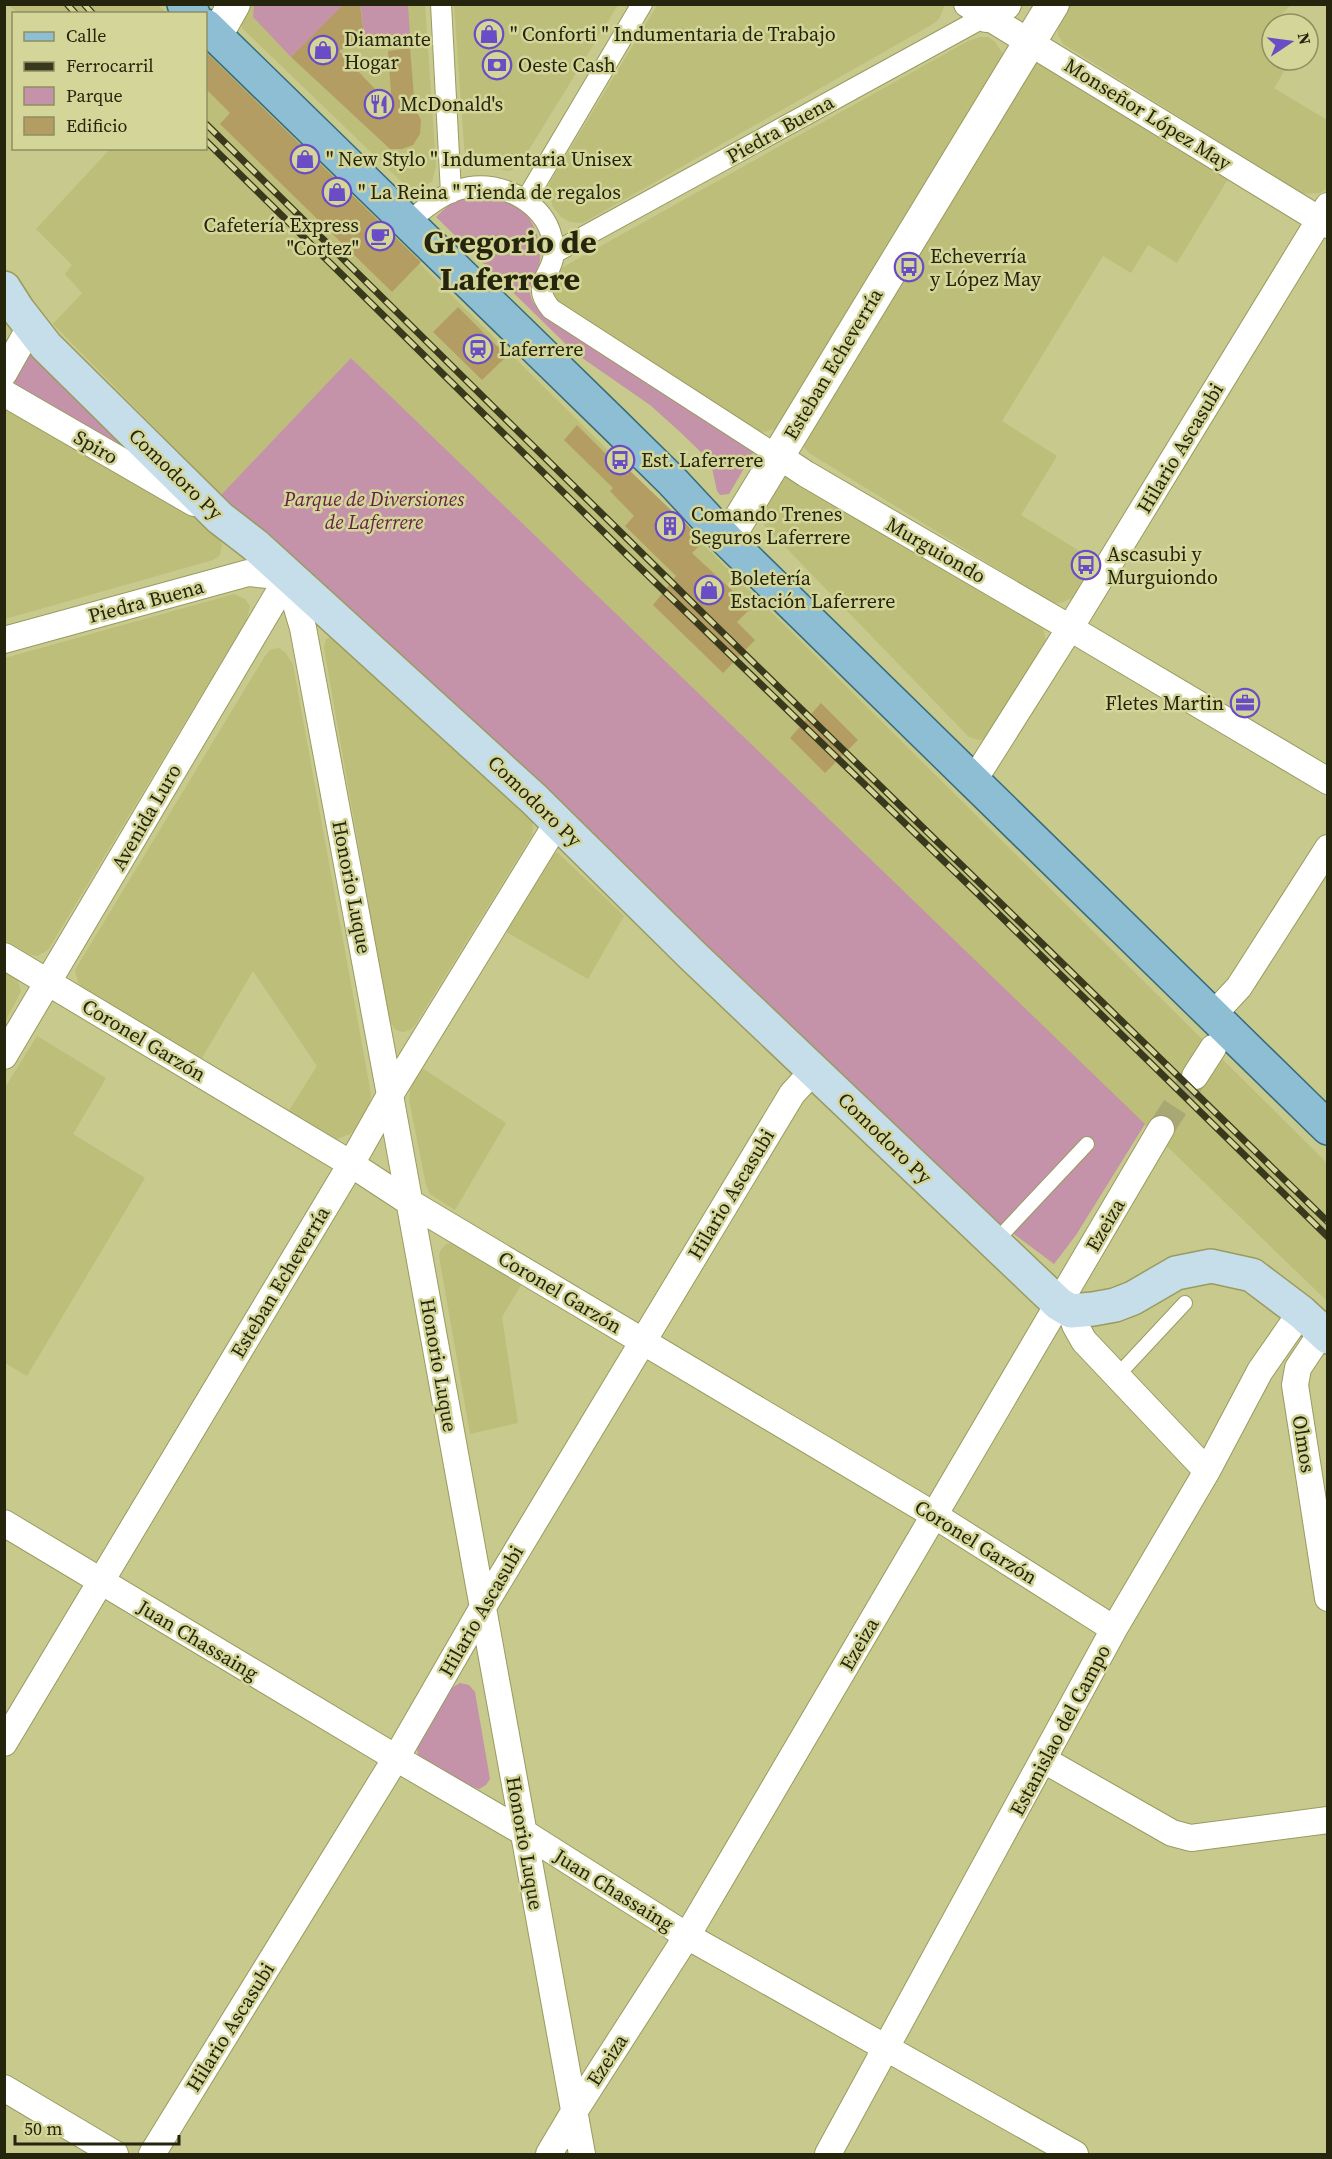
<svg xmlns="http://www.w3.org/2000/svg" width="1332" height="2159" font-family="'Source Serif 4',serif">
<rect width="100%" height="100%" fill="#c7c98d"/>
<!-- built -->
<path fill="#bdbe7a" d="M240,4L425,5L436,166L432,182L417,188L407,187L243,29L239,22Z
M658,4H943L944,7L939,19L933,24L583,223L570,222L561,217L553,207L548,189L550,182Z
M8,5H158L167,13H18Z
M454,5H618L522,161L512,170L507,171L469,162L465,158Z
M1068,5H1291L1278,17L1289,24H1272V60H1291L1274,88L1327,120L1326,189L1320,193L1303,194L1063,44L1058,35V28Z
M980,37H988L994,41L1004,55L781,427L763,432L753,428L551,301L549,287L558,270L968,41Z
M206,52L1327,1163V1301L351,358L221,495L53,324L82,293L65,274L72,265L36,229L110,149L206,148Z
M1040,61L1231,174L1177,263L1148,245L1131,273L1103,256L1002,421L1057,456L1021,515L1097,562L1075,597L1060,603H1053L809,453L804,447L803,439L1033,64Z
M5,408H15L198,518L219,538L222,544L220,555L213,560L5,619Z
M788,473L1043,627L1046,644L987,738L980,740L969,737L765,526L762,515L763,508L784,475Z
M234,594L245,599L250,606L247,619L48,950L37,956L28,954L5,940V658Z
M331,637L337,638L533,820L532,835L415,1025L410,1030L403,1032L396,1030L389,1021L324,648L326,639Z
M279,648L285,652L293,665L371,1094L370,1104L354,1130L350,1134L337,1139H331L288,1112L317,1066L253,971L202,1058L83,988L78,982L75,970L265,656L270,650Z
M558,853L624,916L588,979L503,930L551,854Z
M5,968L16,975L21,991L5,1022Z
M37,1036L106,1078L73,1134L145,1178L27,1376L5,1363L4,1089Z
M422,1068L506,1123L455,1210L430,1194L426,1185L409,1100L410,1090Z
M455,1242L524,1280L502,1317L518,1423L470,1434L439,1256L440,1251L446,1244Z"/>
<!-- green -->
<path fill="#c492a9" d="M254,4L344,5L291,57L253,17Z
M358,5H408L410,35L364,36L361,8Z
M474,195C481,196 490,195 497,196C526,202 542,232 540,260C539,271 531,281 530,291C530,301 537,308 544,314L752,449L753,453L729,494L720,495L717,491L712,468L703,454L679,431L650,405L575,353L436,217L453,201Z
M30,351L131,449L128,452L16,385L13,378Z
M351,358L1145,1124L1076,1235L1054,1264L963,1196L221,495Z
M460,1683L469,1685L475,1692L490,1779L486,1785L479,1789L468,1785L419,1759L416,1744L450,1689Z"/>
<!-- building -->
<path fill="#b49d62" d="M344,4H360L364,36L339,51L392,107L388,51L410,48L415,109L421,120L420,134L413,145L402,149H390L291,57Z
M206,52L421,262L392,292L220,124L230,113L206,89Z
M458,307L507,356L482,380L433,332Z
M577,425L627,475L630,471L674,513L675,512L703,542L692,553L751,608L737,622L755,640L723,673L653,605L676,576L625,526L634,516L610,491L613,488L564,440Z
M821,703L858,740L825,773L790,738Z"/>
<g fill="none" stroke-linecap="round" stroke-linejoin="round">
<!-- minor-tunnel -->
<path stroke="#a7a873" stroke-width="26" stroke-dasharray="26 13" stroke-linecap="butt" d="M1161,1129L1195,1076"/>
<!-- service casing -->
<g stroke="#9a9b60" stroke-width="16">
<path id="service" d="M994,1243L1087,1144
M1117,1376L1185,1303"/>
</g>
<!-- pedestrian casing -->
<g stroke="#9a9b60" stroke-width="22">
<path id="pedestrian" d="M441,4L451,193
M526,200L642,4
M408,223C440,193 473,174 516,195C531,203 544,214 550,231C552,237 554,247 554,254C551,278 530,284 551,309L777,455
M554,253L986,16"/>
</g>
<!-- minor casing -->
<g stroke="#9a9b60" stroke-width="28">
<path id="minor" d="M967,4L1328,225
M4,373L30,327
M4,393L194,503
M777,455L806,474L1070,628L1328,781
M288,577L303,628L390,1095L582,2154
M4,640L248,573L288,577
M974,780L1070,628L1328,206
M4,956L351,1164L409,1202L934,1515L1114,1629
M1212,1016L1239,987L1328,848
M4,1056L288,577
M1195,1076L1213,1048
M1071,1311L1075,1325L1084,1341L1207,1471
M1322,1332L1298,1368L1295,1385L1328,1598
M4,1523L396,1758L523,1832L687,1936L1075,2154
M4,1743L351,1164L390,1095L557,823
M1044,1760L1172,1833L1191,1838L1328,1820
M4,2088L115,2154
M152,2154L396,1758L483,1607L792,1094L813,1071
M549,2154L574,2112L687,1936L1161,1129
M828,2154L1114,1629L1207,1471L1260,1371L1301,1312"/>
</g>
<!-- tertiary casing -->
<g stroke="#9a9b60" stroke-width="34">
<path id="tertiary" d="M986,16L1005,4
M216,36L234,4
M727,540L1053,4"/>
</g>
<!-- secondary casing -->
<g stroke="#9a9b60" stroke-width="36">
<path id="secondary" d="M4,288L18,310L46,346L220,518L255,545L534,799L693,956L1059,1304L1071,1311L1093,1309L1115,1305L1133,1298L1176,1273L1211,1266L1252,1275L1301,1312L1328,1337"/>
</g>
<!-- primary casing -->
<g stroke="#376c7a" stroke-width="36">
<path id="primary" d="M184,4L193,14
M206,26L613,423L672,481L727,540L1328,1128"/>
</g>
<!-- service -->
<use href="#service" stroke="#fff" stroke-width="14"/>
<!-- pedestrian -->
<use href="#pedestrian" stroke="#fff" stroke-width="20"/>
<!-- minor -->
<use href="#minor" stroke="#fff" stroke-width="26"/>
<!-- tertiary -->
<use href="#tertiary" stroke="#fff" stroke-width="32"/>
<!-- secondary -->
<use href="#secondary" stroke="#c6dee9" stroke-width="33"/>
<!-- primary -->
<use href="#primary" stroke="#8dbed3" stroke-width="33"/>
<!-- rail casing -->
<g stroke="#39391d" stroke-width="7">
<path id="rail" d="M67,4L76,14
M84,4L93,14
M206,124L722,632L1328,1222
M206,141L631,559L977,893L1328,1237"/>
</g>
<!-- rail -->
<use href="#rail" stroke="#d4d699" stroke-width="4.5" stroke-dasharray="14" stroke-linecap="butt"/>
</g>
<!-- icons -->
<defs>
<g id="shop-ring" transform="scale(1.5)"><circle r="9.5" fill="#d4d699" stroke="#6a4dc6" stroke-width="1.5"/><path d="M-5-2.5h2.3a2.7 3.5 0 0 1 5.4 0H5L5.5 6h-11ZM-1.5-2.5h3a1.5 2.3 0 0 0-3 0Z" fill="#6a4dc6"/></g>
<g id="bank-ring" transform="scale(1.5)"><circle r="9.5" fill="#d4d699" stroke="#6a4dc6" stroke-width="1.5"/><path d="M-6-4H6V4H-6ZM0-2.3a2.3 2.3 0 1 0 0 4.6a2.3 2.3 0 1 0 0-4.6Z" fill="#6a4dc6"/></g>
<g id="restaurant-ring" transform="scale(1.5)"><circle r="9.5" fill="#d4d699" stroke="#6a4dc6" stroke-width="1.5"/><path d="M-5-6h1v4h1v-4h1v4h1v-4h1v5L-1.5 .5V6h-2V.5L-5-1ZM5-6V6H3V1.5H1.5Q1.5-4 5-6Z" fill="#6a4dc6"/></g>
<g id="cafe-ring" transform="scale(1.5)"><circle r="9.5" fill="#d4d699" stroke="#6a4dc6" stroke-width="1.5"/><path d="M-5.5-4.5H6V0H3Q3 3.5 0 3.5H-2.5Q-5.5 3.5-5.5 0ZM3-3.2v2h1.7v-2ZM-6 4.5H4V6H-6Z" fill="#6a4dc6"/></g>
<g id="bus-ring" transform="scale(1.5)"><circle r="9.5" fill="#d4d699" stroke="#6a4dc6" stroke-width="1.5"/><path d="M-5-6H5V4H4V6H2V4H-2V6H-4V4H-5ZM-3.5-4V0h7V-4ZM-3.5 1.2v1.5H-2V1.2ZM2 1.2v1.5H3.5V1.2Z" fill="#6a4dc6"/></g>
<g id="station-ring" transform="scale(1.5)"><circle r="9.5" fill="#d4d699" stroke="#6a4dc6" stroke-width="1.5"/><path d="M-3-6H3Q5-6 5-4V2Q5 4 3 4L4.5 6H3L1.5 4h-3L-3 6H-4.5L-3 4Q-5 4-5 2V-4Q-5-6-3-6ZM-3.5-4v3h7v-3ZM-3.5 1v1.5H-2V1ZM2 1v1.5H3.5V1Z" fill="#6a4dc6"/></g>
<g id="building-ring" transform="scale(1.5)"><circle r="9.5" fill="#d4d699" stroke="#6a4dc6" stroke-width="1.5"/><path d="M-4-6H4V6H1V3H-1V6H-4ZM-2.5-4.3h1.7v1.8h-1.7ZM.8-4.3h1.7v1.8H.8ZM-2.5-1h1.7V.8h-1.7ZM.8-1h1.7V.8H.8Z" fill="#6a4dc6"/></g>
<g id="office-ring" transform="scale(1.5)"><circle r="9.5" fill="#d4d699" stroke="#6a4dc6" stroke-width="1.5"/><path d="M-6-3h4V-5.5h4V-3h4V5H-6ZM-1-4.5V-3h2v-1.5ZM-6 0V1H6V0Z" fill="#6a4dc6"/></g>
</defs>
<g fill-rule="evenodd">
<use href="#shop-ring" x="489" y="34"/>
<use href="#shop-ring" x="323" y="50"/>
<use href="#bank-ring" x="497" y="65"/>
<use href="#restaurant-ring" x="379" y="104"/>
<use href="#shop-ring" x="305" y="159"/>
<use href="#shop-ring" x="337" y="192"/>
<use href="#cafe-ring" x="380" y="236"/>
<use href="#bus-ring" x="909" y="267"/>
<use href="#station-ring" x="478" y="349"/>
<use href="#bus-ring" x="620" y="460"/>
<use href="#building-ring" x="670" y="526"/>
<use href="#bus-ring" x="1086" y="565"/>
<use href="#shop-ring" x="709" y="590"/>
<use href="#office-ring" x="1245" y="703"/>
</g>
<g text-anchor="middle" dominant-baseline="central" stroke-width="5" stroke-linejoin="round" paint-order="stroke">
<!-- poi labels -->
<g font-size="20" fill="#25250d" stroke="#d4d699" text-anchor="start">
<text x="510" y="34">'' Conforti '' Indumentaria de Trabajo</text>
<text x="344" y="39">Diamante<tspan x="344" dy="23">Hogar</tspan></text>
<text x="518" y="65">Oeste Cash</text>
<text x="400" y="104">McDonald's</text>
<text x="326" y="159">'' New Stylo '' Indumentaria Unisex</text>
<text x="358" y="192">'' La Reina '' Tienda de regalos</text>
<text x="359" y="225" text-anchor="end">Cafetería Express<tspan x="359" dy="23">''Cortez''</tspan></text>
<text x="930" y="256">Echeverría<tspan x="930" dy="23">y López May</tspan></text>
<text x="499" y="349">Laferrere</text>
<text x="641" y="460">Est. Laferrere</text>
<text x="691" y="514">Comando Trenes<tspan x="691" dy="23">Seguros Laferrere</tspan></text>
<text x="1107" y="554">Ascasubi y<tspan x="1107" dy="23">Murguiondo</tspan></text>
<text x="730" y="578">Boletería<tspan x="730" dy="23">Estación Laferrere</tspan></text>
<text x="1224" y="703" text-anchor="end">Fletes Martin</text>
</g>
<!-- street labels -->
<g font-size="20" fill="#25250d" stroke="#d4d699">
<text transform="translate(1148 114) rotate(32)">Monseñor López May</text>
<text transform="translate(780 129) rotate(-29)">Piedra Buena</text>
<text transform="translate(833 364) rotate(-59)">Esteban Echeverría</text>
<text transform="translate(96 447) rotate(30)">Spiro</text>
<text transform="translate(1180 448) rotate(-59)">Hilario Ascasubi</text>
<text transform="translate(176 474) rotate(44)">Comodoro Py</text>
<text transform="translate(936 550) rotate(30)">Murguiondo</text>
<text transform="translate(146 601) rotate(-15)">Piedra Buena</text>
<text transform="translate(535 801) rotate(44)">Comodoro Py</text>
<text transform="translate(146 817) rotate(-60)">Avenida Luro</text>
<text transform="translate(352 887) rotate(79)">Honorio Luque</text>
<text transform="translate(144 1040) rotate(31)">Coronel Garzón</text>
<text transform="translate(885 1138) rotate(44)">Comodoro Py</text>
<text transform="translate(731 1194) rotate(-59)">Hilario Ascasubi</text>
<text transform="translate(1105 1225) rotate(-60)">Ezeiza</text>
<text transform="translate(280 1282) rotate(-59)">Esteban Echeverría</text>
<text transform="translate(560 1292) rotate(31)">Coronel Garzón</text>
<text transform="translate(439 1365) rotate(80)">Honorio Luque</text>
<text transform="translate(1304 1444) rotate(81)">Olmos</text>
<text transform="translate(976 1542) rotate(32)">Coronel Garzón</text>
<text transform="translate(481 1611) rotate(-60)">Hilario Ascasubi</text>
<text transform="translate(198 1640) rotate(31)">Juan Chassaing</text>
<text transform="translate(859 1644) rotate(-60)">Ezeiza</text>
<text transform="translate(1060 1730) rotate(-62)">Estanislao del Campo</text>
<text transform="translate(525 1843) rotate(80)">Honorio Luque</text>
<text transform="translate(614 1890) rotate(32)">Juan Chassaing</text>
<text transform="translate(230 2027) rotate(-58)">Hilario Ascasubi</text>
<text transform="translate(607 2060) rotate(-57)">Ezeiza</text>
</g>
<!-- park labels -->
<g font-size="20" font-style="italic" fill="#651d46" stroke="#d4d699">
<text x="374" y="499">Parque de Diversiones<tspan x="374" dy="23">de Laferrere</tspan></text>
</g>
<!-- town labels -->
<g font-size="32" font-weight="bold" fill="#25250d" stroke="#d4d699">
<text x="510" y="242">Gregorio de<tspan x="510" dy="37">Laferrere</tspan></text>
</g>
</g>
<!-- border -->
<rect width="1332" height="2159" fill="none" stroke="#25250d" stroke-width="12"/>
<!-- legend -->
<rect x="12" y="12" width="195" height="138" fill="#d4d699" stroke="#8e8f61" stroke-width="1.5"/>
<rect x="24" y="32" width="30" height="9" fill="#8dbed3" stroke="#8e8f61" stroke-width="1.5"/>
<text x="66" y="42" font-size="18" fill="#25250d">Calle</text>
<rect x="24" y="62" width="30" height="9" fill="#39391d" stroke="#8e8f61" stroke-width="1.5"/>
<text x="66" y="72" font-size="18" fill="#25250d">Ferrocarril</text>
<rect x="24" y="87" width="30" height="18" fill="#c492a9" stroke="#8e8f61" stroke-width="1.5"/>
<text x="66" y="102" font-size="18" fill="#25250d">Parque</text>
<rect x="24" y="117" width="30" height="18" fill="#b49d62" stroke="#8e8f61" stroke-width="1.5"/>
<text x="66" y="132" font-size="18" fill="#25250d">Edificio</text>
<!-- north arrow -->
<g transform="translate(1290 42) rotate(77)"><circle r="28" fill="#d4d699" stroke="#8e8f61" stroke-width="1.5"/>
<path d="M0-4.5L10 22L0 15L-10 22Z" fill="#6a4dc6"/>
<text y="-9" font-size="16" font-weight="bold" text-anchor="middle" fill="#25250d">N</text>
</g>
<!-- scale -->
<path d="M15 2135v9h164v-9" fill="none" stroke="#25250d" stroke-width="3"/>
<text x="24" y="2135" font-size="18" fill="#25250d" stroke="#d4d699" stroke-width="4.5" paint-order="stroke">50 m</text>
</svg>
